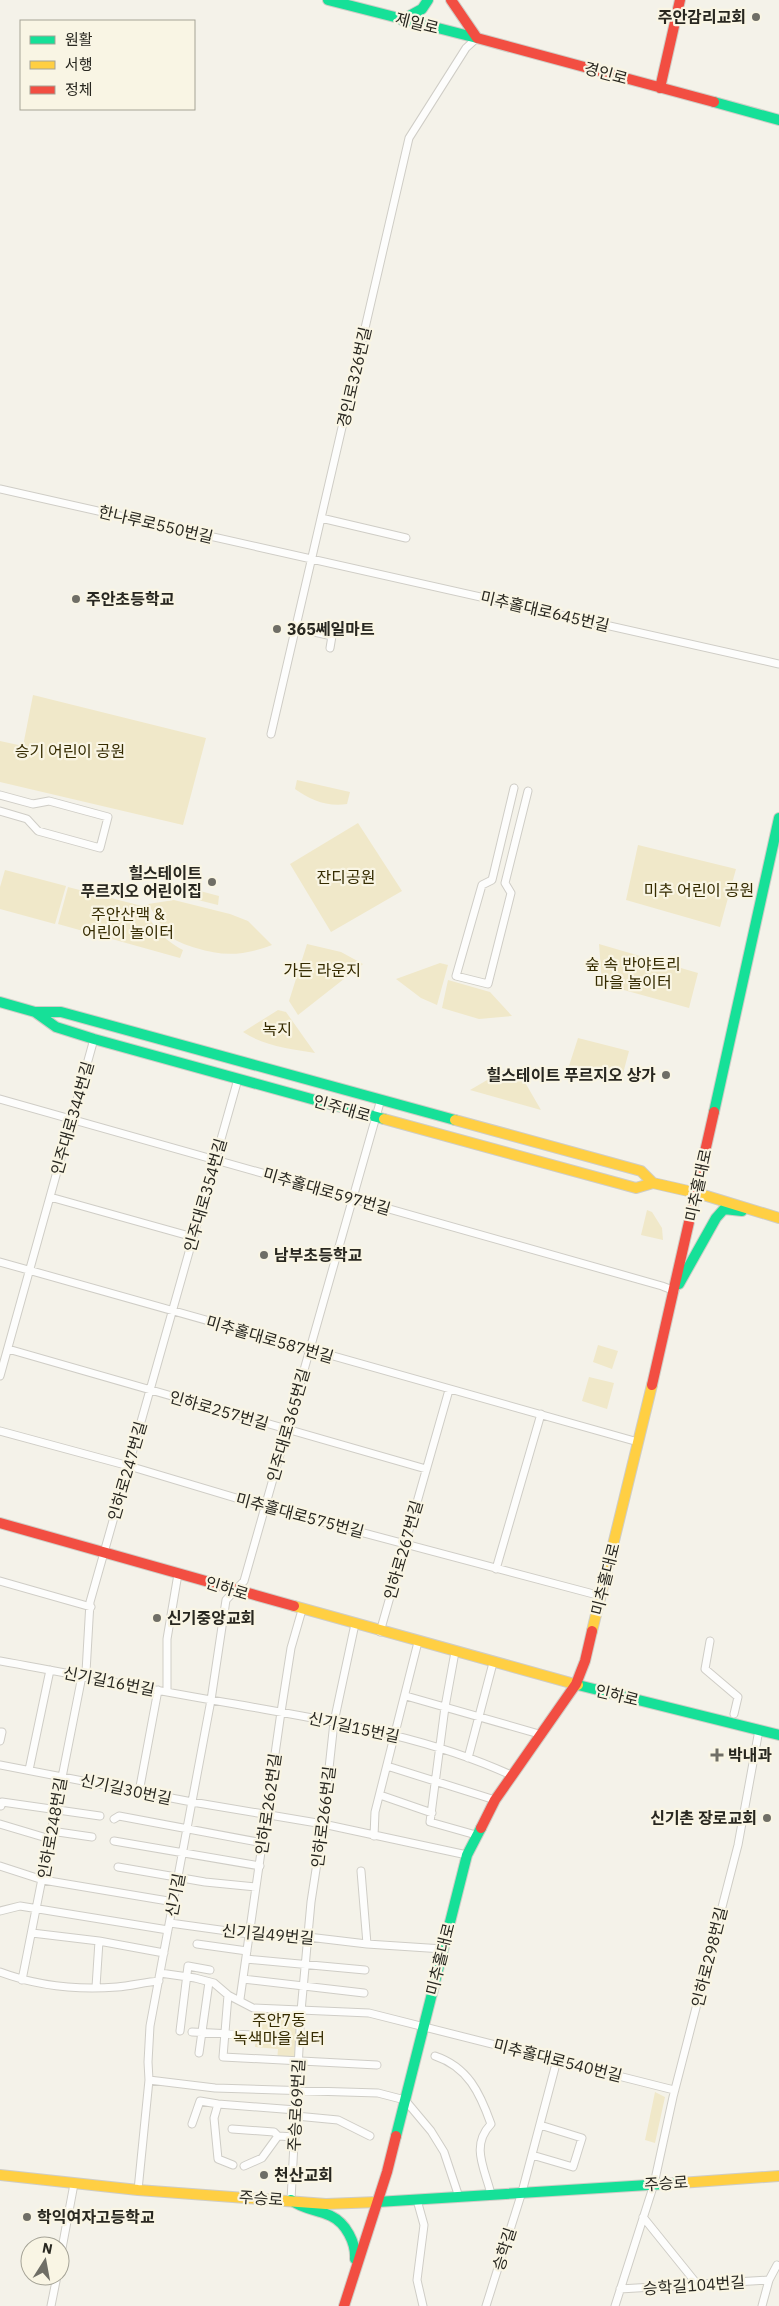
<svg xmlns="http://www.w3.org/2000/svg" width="779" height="2306" font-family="'IBM Plex Sans','Noto Sans KR',sans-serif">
<rect width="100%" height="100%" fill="#f4f2e9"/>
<!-- green -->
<path fill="#f0e8c9" d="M33,695L206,738L183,825L0,782V741L23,746Z
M297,780L350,792L347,804C327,807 310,800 295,789Z
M358,823L402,891L331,932L290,864Z
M638,845L736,869L720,927L626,900Z
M5,870L66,886L55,924L0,909V887Z
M68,887L142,906C153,926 162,939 183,950L180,958L58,924Z
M200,891L219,896L218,905L198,900Z
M174,900L230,914L248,921L272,945C245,955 224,957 196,948C189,946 180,943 174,939C163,929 156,917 148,904Z
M307,944L341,952L363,964L298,1015L289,1001Z
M599,944L698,973L689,1008L602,984Z
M440,963L448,965L437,1005L421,998L396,979Z
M448,980L490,992L512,1016L479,1019L442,1008Z
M278,1010L286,1012L315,1053C291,1049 264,1046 243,1032Z
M578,1038L629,1051L621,1081L569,1066Z
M506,1069L519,1072L541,1110L470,1090Z
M647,1210L652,1212L662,1228L663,1240L641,1235Z
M598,1345L618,1351L612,1369L593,1362Z
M589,1377L614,1383L607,1409L582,1401Z
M259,2009L301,2011L295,2066L277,2062L278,2049L255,2047Z
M655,2092L665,2097L655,2143L645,2140Z"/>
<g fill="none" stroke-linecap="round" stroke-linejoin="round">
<!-- street casing -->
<g stroke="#cfcdc6" stroke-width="9">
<path id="street" d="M0,489L779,664
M321,518L406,538
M296,628L332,636L330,648
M271,734L409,138L466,48L477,38
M514,788L492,880L482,885L456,976L488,984L511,893L505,883L528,791
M0,795L33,804L49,801L108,817L100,848L38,831L27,819L0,811
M0,1099L662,1286L675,1291
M50,1197L193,1237
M0,1262L638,1442
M8,1349L426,1469
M0,1376L94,1039
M0,1431L129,1466L266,1507L601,1596
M496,1569L541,1414
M0,1581L91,1607
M380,1632L449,1390
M710,1641L705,1669L738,1697L734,1714
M455,1652L445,1707L430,1822L476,1835
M0,1661C78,1675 157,1691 235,1704C329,1721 424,1735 511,1775
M84,1676L86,1672L90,1602L238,1079
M167,1692V1639L178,1574
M406,1696L539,1734
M0,1732H2L0,1741
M468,1758L493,1663
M0,1765L192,1802L323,1824L467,1855
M387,1766L495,1800
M29,1770L50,1670
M139,1792L158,1690
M380,1795L432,1813
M1,1806L2,1802L100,1816
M114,1819L119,1816L263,1843
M0,1824L50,1839
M51,1831L92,1837
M374,1836L375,1812L418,1642
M114,1841L260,1866
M0,1866L43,1880L174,1902
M118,1867L205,1882L256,1887
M361,1871L367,1944
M0,1911L20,1906L168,1930
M170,1923L249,1934L308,1937L367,1944L443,1949
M32,1933L99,1941L164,1953
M197,1944L247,1951
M246,1959L365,1970
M0,1972C37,1986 77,1990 117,1987C131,1986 145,1982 159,1981
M160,1973L195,1978L214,1983L228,1995L253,2008L369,2013L674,2090
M243,1979L364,1993
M22,1980L82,1676
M96,1987L99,1941
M228,1995L223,2057L377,2065
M240,1999L281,1712L291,1648L302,1610
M180,2031L188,1966L210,1970
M192,2032L253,2035
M199,2053L209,1982
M435,2056C468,2067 480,2093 491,2124C470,2146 485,2169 491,2194
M149,2080L215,2088L378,2093L405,2100L431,2131L444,2152L459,2197
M218,2104L214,2118L218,2159L233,2165
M296,2116L338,2120L370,2136
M192,2124L200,2101L218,2104L296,2110
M232,2129L274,2132L278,2136
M532,2155L573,2167L582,2138L540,2125
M244,2166L262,2158L278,2136L295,2137
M138,2190L149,2080L148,2062L150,2026L211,1700L226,1600L244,1581L381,1099
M291,2200L301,2011L311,1902L323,1824L334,1722L355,1624
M417,2200L424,2225L417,2280L423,2306
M643,2217L697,2284
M60,2259L74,2184
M620,2289L769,2280
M51,2306L57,2276
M486,2306L522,2192L557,2060
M615,2306L654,2184L673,2097L738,1845L759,1730
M762,2306L769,2280L777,2265"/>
</g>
<!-- fast casing -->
<g stroke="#cfcdc6" stroke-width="12">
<path id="fast" d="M328,0L477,38
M402,20L422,9L428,0
M714,102L779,120
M0,1002L35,1012L56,1027L94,1039L384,1119
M35,1012H61L455,1120
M714,1112L779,818
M679,1284L716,1218L724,1209L742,1211
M578,1685L779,1735
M396,2136L467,1855L481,1828
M291,2200C304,2210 317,2209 331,2216C346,2223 356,2243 355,2259
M377,2202L680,2183"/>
</g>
<!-- slow casing -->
<g stroke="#cfcdc6" stroke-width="12">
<path id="slow" d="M384,1119L636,1188L653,1183
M455,1120L641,1171L653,1183L697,1193L779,1218
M294,1606L578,1685
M592,1631L652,1385
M0,2175L138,2190L326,2204L377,2202
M680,2183L779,2176"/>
</g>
<!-- jam casing -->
<g stroke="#cfcdc6" stroke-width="12">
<path id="jam" d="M451,0L477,38L714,102
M660,88L680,0
M652,1385L714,1112
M0,1523L294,1606
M481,1828L495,1800L576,1684L585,1661L592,1631
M344,2306L387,2172L396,2136"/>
</g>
<!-- street -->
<use href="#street" stroke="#fdfdfc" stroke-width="7"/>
<!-- fast -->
<use href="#fast" stroke="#16e098" stroke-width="10"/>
<!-- slow -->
<use href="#slow" stroke="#ffcf43" stroke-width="10"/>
<!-- jam -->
<use href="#jam" stroke="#f24e42" stroke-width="10"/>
</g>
<!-- markers -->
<g fill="#6f6e66" stroke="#f9f5e4" stroke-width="2">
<circle cx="756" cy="17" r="5"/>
<circle cx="76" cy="599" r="5"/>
<circle cx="277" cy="629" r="5"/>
<circle cx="212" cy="882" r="5"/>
<circle cx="666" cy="1075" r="5"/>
<circle cx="264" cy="1255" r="5"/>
<circle cx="157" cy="1618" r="5"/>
<path d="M714.5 1747.5h5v5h5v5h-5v5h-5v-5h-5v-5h5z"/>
<circle cx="767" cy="1818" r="5"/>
<circle cx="264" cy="2175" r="5"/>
<circle cx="27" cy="2217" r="5"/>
</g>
<g text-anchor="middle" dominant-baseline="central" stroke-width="4.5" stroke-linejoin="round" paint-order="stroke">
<!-- poi labels -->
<g font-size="16" font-weight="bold" fill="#282720" stroke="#f9f5e4" text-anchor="start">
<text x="746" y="17" text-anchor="end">주안감리교회</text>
<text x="86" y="599">주안초등학교</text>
<text x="287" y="629">365쎄일마트</text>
<text x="202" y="873" text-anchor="end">힐스테이트<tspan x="202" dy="18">푸르지오 어린이집</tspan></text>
<text x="656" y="1075" text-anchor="end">힐스테이트 푸르지오 상가</text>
<text x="274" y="1255">남부초등학교</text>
<text x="167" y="1618">신기중앙교회</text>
<text x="728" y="1755">박내과</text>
<text x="757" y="1818" text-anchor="end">신기촌 장로교회</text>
<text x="274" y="2175">천산교회</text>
<text x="37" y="2217">학익여자고등학교</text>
</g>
<!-- street labels -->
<g font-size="16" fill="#282720" stroke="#f9f5e4">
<text transform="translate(417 23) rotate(14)">제일로</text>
<text transform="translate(606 73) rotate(15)">경인로</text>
<text transform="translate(354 377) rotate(-77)">경인로326번길</text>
<text transform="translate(156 524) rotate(13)">한나루로550번길</text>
<text transform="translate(545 611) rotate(13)">미추홀대로645번길</text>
<text transform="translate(342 1108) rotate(16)">인주대로</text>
<text transform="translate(72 1118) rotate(-74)">인주대로344번길</text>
<text transform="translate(698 1185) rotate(-78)">미추홀대로</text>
<text transform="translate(327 1191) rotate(16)">미추홀대로597번길</text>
<text transform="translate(205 1195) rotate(-74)">인주대로354번길</text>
<text transform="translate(270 1339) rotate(16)">미추홀대로587번길</text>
<text transform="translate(219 1410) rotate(16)">인하로257번길</text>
<text transform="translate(288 1425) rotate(-74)">인주대로365번길</text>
<text transform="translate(127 1471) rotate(-74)">인하로247번길</text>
<text transform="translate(300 1515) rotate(15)">미추홀대로575번길</text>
<text transform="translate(403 1550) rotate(-74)">인하로267번길</text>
<text transform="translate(605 1579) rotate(-76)">미추홀대로</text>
<text transform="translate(227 1588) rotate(17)">인하로</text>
<text transform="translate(109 1681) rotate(11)">신기길16번길</text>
<text transform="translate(617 1695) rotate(14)">인하로</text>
<text transform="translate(354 1727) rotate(12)">신기길15번길</text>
<text transform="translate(126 1789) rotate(12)">신기길30번길</text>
<text transform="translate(268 1804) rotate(-82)">인하로262번길</text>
<text transform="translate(323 1817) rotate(-83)">인하로266번길</text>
<text transform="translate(52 1828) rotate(-80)">인하로248번길</text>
<text transform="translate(175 1895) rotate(-79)">신기길</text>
<text transform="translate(268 1934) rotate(5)">신기길49번길</text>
<text transform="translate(709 1957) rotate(-76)">인하로298번길</text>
<text transform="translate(440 1959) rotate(-76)">미추홀대로</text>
<text transform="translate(558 2060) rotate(14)">미추홀대로540번길</text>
<text transform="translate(296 2105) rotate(-87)">주승로69번길</text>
<text transform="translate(666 2183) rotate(-4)">주승로</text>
<text transform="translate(261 2198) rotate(4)">주승로</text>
<text transform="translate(504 2249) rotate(-73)">승학길</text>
<text transform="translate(694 2285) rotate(-4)">승학길104번길</text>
</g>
<!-- park labels -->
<g font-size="16" fill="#352b00" stroke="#f9f5e4">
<text x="70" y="751">승기 어린이 공원</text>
<text x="346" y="877">잔디공원</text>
<text x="699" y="890">미추 어린이 공원</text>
<text x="128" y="914">주안산맥 &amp;<tspan x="128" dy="18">어린이 놀이터</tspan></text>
<text x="633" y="964">숲 속 반야트리<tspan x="633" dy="18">마을 놀이터</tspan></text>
<text x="322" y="970">가든 라운지</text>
<text x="277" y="1029">녹지</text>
<text x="279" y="2020">주안7동<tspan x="279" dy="18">녹색마을 쉼터</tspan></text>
</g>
</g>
<!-- legend -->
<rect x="20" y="20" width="175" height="90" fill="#f9f5e4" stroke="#a5a396"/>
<rect x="30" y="36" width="25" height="8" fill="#16e098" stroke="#a5a396"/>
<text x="65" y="45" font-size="15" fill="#282720">원활</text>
<rect x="30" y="61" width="25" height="8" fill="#ffcf43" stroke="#a5a396"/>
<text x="65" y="70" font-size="15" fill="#282720">서행</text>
<rect x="30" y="86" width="25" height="8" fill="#f24e42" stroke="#a5a396"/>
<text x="65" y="95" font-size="15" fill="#282720">정체</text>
<!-- north arrow -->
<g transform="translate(45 2261) rotate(11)"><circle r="24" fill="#f9f5e4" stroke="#a5a396"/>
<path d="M0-4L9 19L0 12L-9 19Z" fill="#6f6e66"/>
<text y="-8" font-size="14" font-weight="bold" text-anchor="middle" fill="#282720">N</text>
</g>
</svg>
